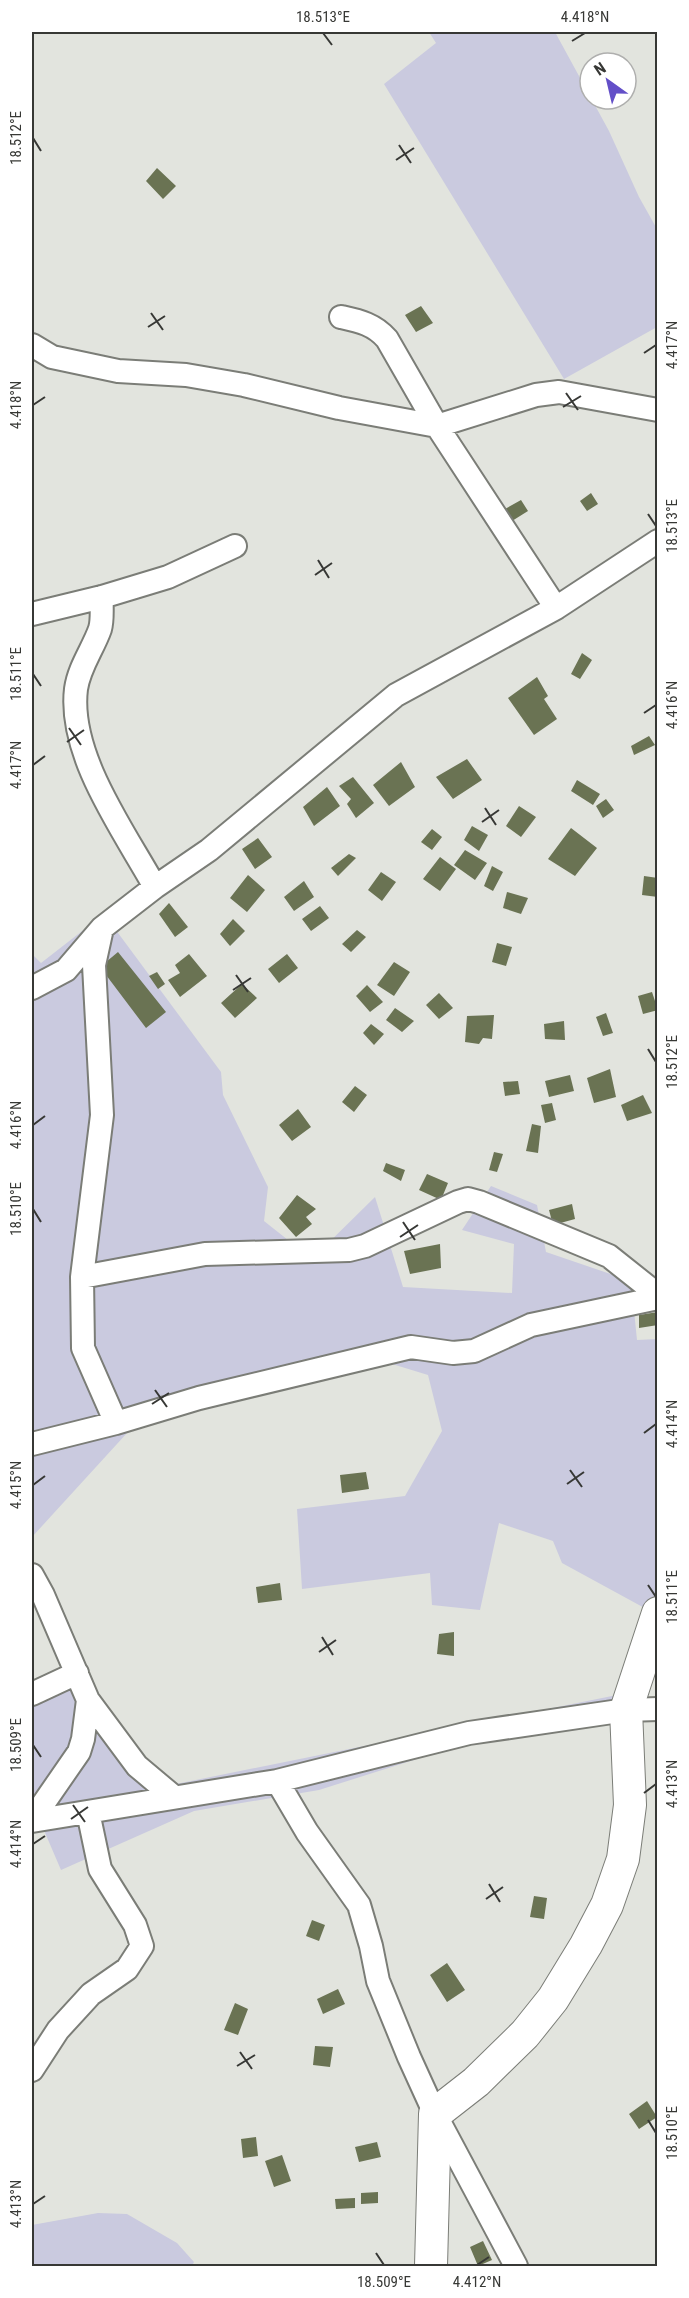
<svg xmlns="http://www.w3.org/2000/svg" width="689" height="2298" font-family="'Roboto Condensed',sans-serif">
<rect width="100%" height="100%" fill="#e2e4de"/>
<!-- grass -->
<path fill="#cacadf" d="M429,32H555L609,131L639,197L657,229V327L564,379L384,84L436,43Z
M104,914L221,1072L223,1095L268,1187L264,1221L312,1259L375,1197L403,1287L512,1293L514,1244L462,1230L491,1186L537,1205L546,1252L631,1281L637,1340L657,1339L658,1659L640,1717L461,1745L319,1790L194,1811L61,1870L43,1828L32,1830V1696L88,1672L116,1732L171,1785L617,1695L650,1611L562,1563L553,1541L499,1523L480,1610L432,1605L430,1573L302,1589L297,1509L405,1496L442,1431L428,1375L353,1352L138,1421L32,1537V954L41,963Z
M98,2213L127,2214L177,2243L194,2262L192,2266H32V2225Z"/>
<!-- building -->
<path fill="#6a7353" d="M157,168L176,186L163,199L146,181Z
M421,306L433,323L416,332L405,315Z
M591,493L598,504L587,511L580,501Z
M521,500L528,511L512,521L505,509Z
M582,653L592,660L580,679L571,674Z
M537,677L548,696L544,699L557,719L534,735L508,698Z
M649,736L655,745L634,755L631,746Z
M467,759L482,780L453,799L436,777Z
M401,762L415,787L389,806L373,785Z
M353,777L374,803L356,818L347,804L351,799L339,786Z
M577,780L600,794L593,805L571,791Z
M327,787L340,806L314,826L303,807Z
M606,799L614,810L603,818L596,806Z
M519,806L536,817L521,837L506,826Z
M472,826L488,835L479,851L464,840Z
M571,828L597,848L575,876L548,859Z
M432,829L442,837L432,850L421,842Z
M258,838L272,857L255,869L242,849Z
M465,850L487,863L475,880L454,865Z
M349,854L356,858L338,876L331,868Z
M440,857L456,869L440,891L423,879Z
M492,866L503,872L493,891L484,886Z
M381,872L396,882L382,901L368,890Z
M248,875L265,890L247,912L230,898Z
M644,876L658,878V897L642,895Z
M304,881L314,897L294,911L284,897Z
M507,892L528,898L521,914L503,908Z
M169,903L188,927L175,937L159,914Z
M320,906L329,918L311,931L302,919Z
M233,919L245,931L230,946L220,934Z
M357,930L366,937L351,952L342,944Z
M497,943L512,947L506,966L492,962Z
M118,952L166,1012L146,1028L100,967Z
M189,954L207,976L180,997L168,980L180,973L175,965Z
M287,954L298,968L279,983L268,969Z
M394,962L410,972L394,996L377,985Z
M157,972L165,984L158,989L149,976Z
M242,984L257,998L235,1018L221,1003Z
M367,985L383,1002L370,1012L356,996Z
M652,992L658,1010L643,1014L638,996Z
M439,993L453,1008L439,1019L426,1005Z
M395,1008L414,1021L402,1032L386,1020Z
M606,1013L613,1033L603,1036L596,1017Z
M494,1015L492,1039L483,1038L479,1044L465,1042L467,1016Z
M564,1021L565,1040L545,1039L544,1024Z
M371,1024L384,1034L374,1045L363,1033Z
M610,1069L616,1097L594,1103L587,1078Z
M570,1075L574,1091L549,1097L545,1081Z
M518,1081L520,1094L505,1096L503,1082Z
M355,1086L367,1095L354,1112L342,1102Z
M643,1095L652,1113L627,1121L621,1105Z
M552,1103L556,1120L545,1123L541,1105Z
M298,1109L311,1127L292,1141L279,1125Z
M532,1124L541,1126L538,1153L526,1151Z
M494,1152L503,1154L497,1172L489,1170Z
M386,1163L405,1170L401,1181L383,1171Z
M427,1174L448,1183L441,1200L419,1190Z
M297,1195L316,1209L306,1217L312,1224L296,1237L279,1218Z
M572,1204L575,1219L553,1225L549,1210Z
M440,1244L441,1268L410,1274L404,1251Z
M658,1312V1325L639,1328V1315Z
M366,1472L369,1489L342,1493L340,1475Z
M280,1583L282,1600L258,1603L256,1587Z
M454,1632V1656L437,1654L439,1634Z
M534,1896L547,1898L544,1919L530,1917Z
M312,1920L325,1925L319,1941L306,1936Z
M447,1963L465,1990L447,2002L430,1975Z
M338,1989L345,2004L323,2014L317,1999Z
M235,2003L248,2009L238,2035L224,2030Z
M315,2046L333,2047L330,2067L313,2065Z
M647,2101L657,2117L639,2129L629,2114Z
M256,2137L258,2156L243,2158L241,2139Z
M377,2142L381,2157L359,2162L355,2147Z
M282,2155L291,2181L274,2187L265,2161Z
M378,2192V2203L361,2204V2193Z
M355,2198V2208L336,2209L335,2199Z
M483,2241L492,2260L478,2266L470,2247Z"/>
<g fill="none" stroke-linecap="round" stroke-linejoin="round">
<!-- street casing -->
<g stroke="#7b7d77" stroke-width="26">
<path id="street" d="M341,317C359,321 374,324 387,339L437,426L556,608
M32,345L52,357L118,371L186,375L244,385L339,408L437,426L536,395L559,392L658,410
M102,597C101,607 103,619 100,629C93,649 79,667 76,689C68,755 124,831 155,887
M32,614L102,597L168,577L235,546
M101,933L94,965L102,1115L82,1277L83,1348L116,1423
M32,988L66,970L102,928L155,887L209,850L396,695L556,608L658,541
M82,1277L205,1254L349,1250L365,1246L458,1202L468,1199L479,1202L609,1256L658,1295
M32,1444L116,1423L199,1398L411,1347L453,1353L474,1351L531,1325L658,1298
M32,1575L43,1595L88,1700L137,1766L174,1797
M32,1694L77,1673
M277,1781L307,1832L359,1905L371,1946L378,1981L409,2057L435,2114L516,2266
M32,1820L79,1752L83,1739L88,1700
M32,1821L277,1781L469,1733L626,1710L658,1709
M32,2070L58,2030L91,1994L127,1969L142,1946L135,1925L100,1869L88,1812"/>
</g>
<!-- secondary casing -->
<g stroke="#7b7d77" stroke-width="34">
<path id="secondary" d="M431,2266L435,2114L476,2082L525,2034L553,1999L586,1945L607,1905L623,1859L630,1805L626,1710L658,1613"/>
</g>
<!-- street -->
<use href="#street" stroke="#fff" stroke-width="22"/>
<!-- secondary -->
<use href="#secondary" stroke="#fff" stroke-width="32"/>
</g>
<!-- ticks -->
<path fill="none" stroke="#373835" stroke-width="2" d="M323,33L332,45M572,41L585,33M33,138L41,151M399,145L411,163M396,160L414,148M151,313L163,330M148,327L165,316M644,353L656,345M566,393L578,410M33,405L45,397M563,407L581,396M648,514L656,526M318,560L329,578M315,575L332,563M33,674L41,686M644,713L656,705M69,728L81,745M67,742L84,730M33,765L45,756M485,808L496,825M482,822L499,810M236,975L248,992M233,990L251,978M648,1049L656,1062M33,1125L45,1116M33,1209L41,1222M403,1222L415,1240M400,1237L418,1225M155,1390L167,1407M152,1404L169,1393M644,1433L656,1424M570,1470L582,1487M567,1484L584,1472M33,1485L45,1476M648,1585L656,1597M322,1637L333,1655M319,1652L336,1640M33,1745L41,1757M644,1793L656,1784M73,1805L85,1822M71,1819L88,1807M33,1844L45,1836M489,1884L500,1902M486,1899L503,1887M240,2052L252,2069M237,2066L255,2055M648,2120L656,2133M33,2204L45,2196M376,2253L384,2265M477,2265L489,2257"/>
<!-- border -->
<rect width="689" height="2298" fill="none" stroke="#ffffff" stroke-width="66"/>
<!-- north arrow -->
<g transform="translate(608 81) rotate(326)"><circle r="28" fill="#ffffff" stroke="#afafae" stroke-width="1.5"/>
<path d="M0-4.5L10 22L0 15L-10 22Z" fill="#634fc8"/>
<text y="-9" font-size="16" font-weight="bold" text-anchor="middle" fill="#373835">N</text>
</g>
<rect x="33" y="33" width="623" height="2232" fill="none" stroke="#373835" stroke-width="2"/>
<g font-size="15" text-anchor="middle" fill="#373835">
<text x="323" y="22">18.513°E</text>
<text x="585" y="22">4.418°N</text>
<text transform="translate(16 138) rotate(-90)" y="5">18.512°E</text>
<text transform="translate(672 345) rotate(-90)" y="5">4.417°N</text>
<text transform="translate(16 405) rotate(-90)" y="5">4.418°N</text>
<text transform="translate(672 526) rotate(-90)" y="5">18.513°E</text>
<text transform="translate(16 674) rotate(-90)" y="5">18.511°E</text>
<text transform="translate(672 705) rotate(-90)" y="5">4.416°N</text>
<text transform="translate(16 765) rotate(-90)" y="5">4.417°N</text>
<text transform="translate(672 1062) rotate(-90)" y="5">18.512°E</text>
<text transform="translate(16 1125) rotate(-90)" y="5">4.416°N</text>
<text transform="translate(16 1209) rotate(-90)" y="5">18.510°E</text>
<text transform="translate(672 1424) rotate(-90)" y="5">4.414°N</text>
<text transform="translate(16 1485) rotate(-90)" y="5">4.415°N</text>
<text transform="translate(672 1597) rotate(-90)" y="5">18.511°E</text>
<text transform="translate(16 1745) rotate(-90)" y="5">18.509°E</text>
<text transform="translate(672 1784) rotate(-90)" y="5">4.413°N</text>
<text transform="translate(16 1844) rotate(-90)" y="5">4.414°N</text>
<text transform="translate(672 2133) rotate(-90)" y="5">18.510°E</text>
<text transform="translate(16 2204) rotate(-90)" y="5">4.413°N</text>
<text x="384" y="2287">18.509°E</text>
<text x="477" y="2287">4.412°N</text>
</g>
</svg>
